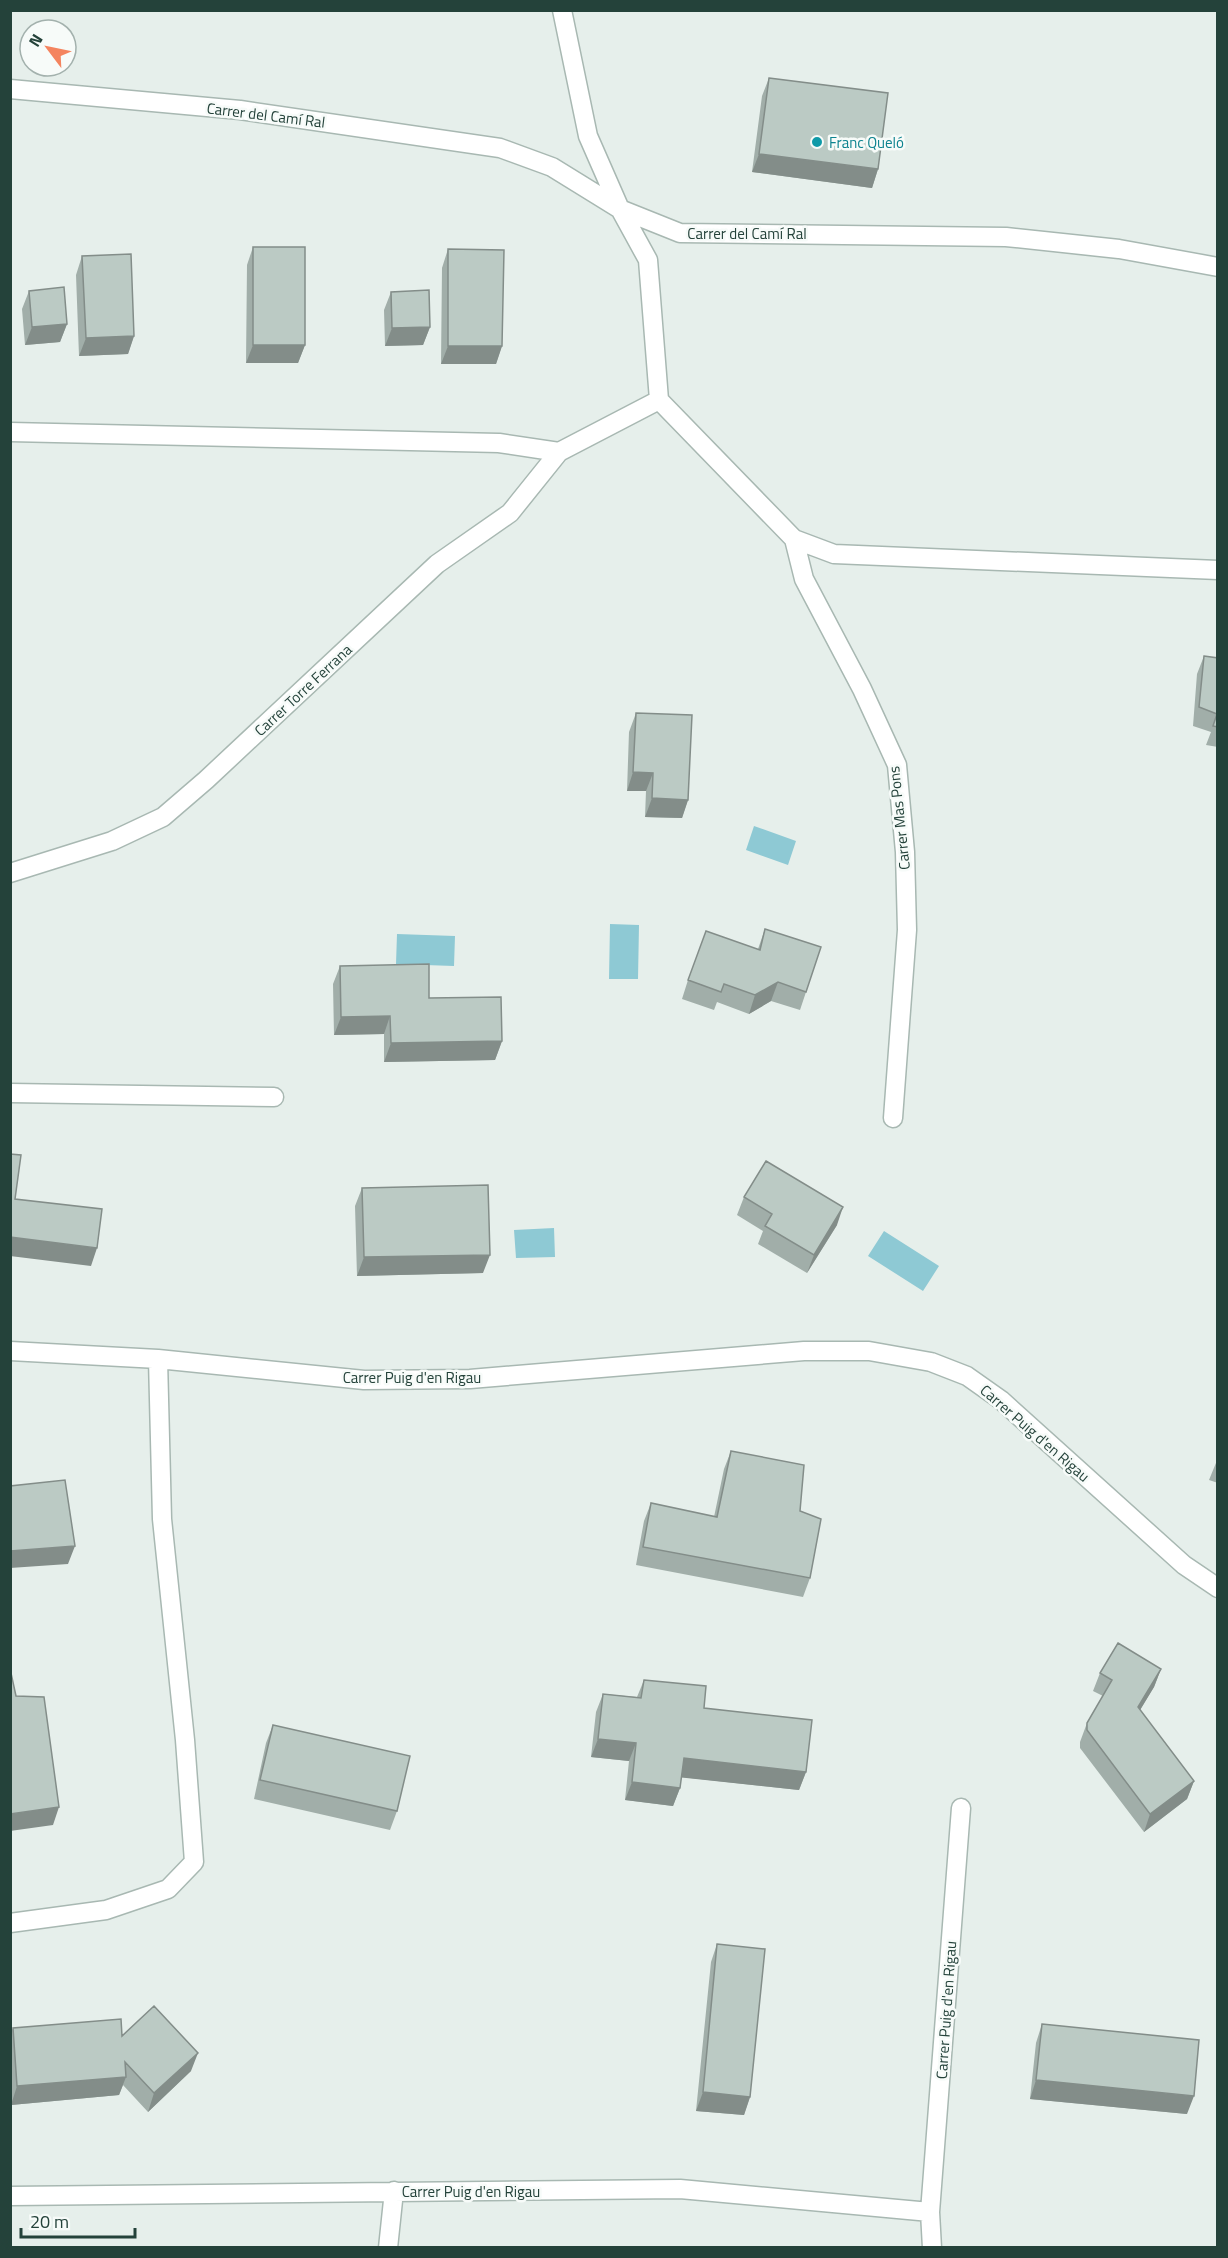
<svg xmlns="http://www.w3.org/2000/svg" width="1228" height="2258" font-family="'Titillium Web',sans-serif">
<rect width="100%" height="100%" fill="#e6efeb"/>
<!-- water -->
<path fill="#8ec9d4" d="M754,826L796,841L788,865L746,850Z
M610,924L639,925L638,979H609Z
M397,934L455,936L454,966L396,964Z
M554,1228L555,1257L516,1258L514,1230Z
M884,1231L939,1266L923,1291L868,1256Z"/>
<g fill="none" stroke-linecap="round" stroke-linejoin="round">
<!-- minor casing -->
<g stroke="#a8b8b2" stroke-width="21">
<path id="minor" d="M10,89L240,110L500,148L552,167L620,209L680,233L1006,237L1119,249L1218,267
M659,400L794,539L834,554L1218,570
M10,432L499,443L559,452L659,400L648,260L620,209L588,136L562,10
M794,539L804,579L862,689L897,765L905,852L907,930L893,1118
M10,873L112,841L163,817L206,780L437,564L510,513L559,452
M10,1093L274,1097
M10,1351L158,1359L364,1380L470,1379L804,1351H869L931,1362L967,1376L1001,1400L1184,1565L1218,1588
M10,1923L106,1910L168,1889L194,1862L185,1740L162,1519L158,1359
M10,2196L680,2189L930,2212L932,2248
M930,2212L961,1808
M388,2248L394,2191"/>
</g>
<!-- minor -->
<use href="#minor" stroke="#fff" stroke-width="18"/>
</g>
<!-- wall -->
<path fill="#a1aea9" d="M769,78L878,169L872,188L752,172L762,96Z
M253,247L305,345L298,363H246L247,265Z
M448,249L502,346L496,364H441L442,268Z
M82,256L134,336L128,354L79,356L76,275Z
M29,291L67,324L60,342L25,345L22,309Z
M391,292L430,327L423,345L385,346L384,310Z
M1204,656L1218,658V747L1206,745L1211,732L1193,726L1197,674Z
M636,713L688,800L682,818L645,817L646,791H627L629,732Z
M765,929L806,992L800,1010L771,1001L749,1014L717,1002L714,1010L682,999L688,980L758,949Z
M340,966L429,998L502,1041L495,1060L384,1062V1034L334,1035L333,984Z
M362,1188L483,1273L357,1276L355,1206Z
M744,1197L837,1225L807,1273L758,1244L763,1231L737,1215Z
M731,1451L800,1511L810,1578L803,1597L636,1565L644,1521L651,1503L714,1517L724,1469Z
M1218,1458V1483L1209,1480Z
M1161,1669L1154,1687L1140,1710L1194,1781L1187,1799L1144,1832L1080,1748V1742L1087,1723L1103,1696L1093,1691L1100,1673Z
M644,1680L704,1708L806,1772L799,1790L681,1777L680,1788L673,1806L625,1800L629,1761L591,1757L596,1712L603,1694L637,1697Z
M273,1725L397,1811L390,1830L254,1799L266,1743Z
M717,1944L750,2097L744,2115L696,2111L711,1962Z
M1042,2024L1187,2114L1030,2099L1036,2043Z
M13,2028L122,2036L191,2071L148,2112L123,2085L119,2095L11,2105L10,2034Z"/>
<!-- shaded-wall -->
<path fill="#838d89" d="M759,154L878,169L872,188L752,172Z
M67,324L60,342L25,345L32,327Z
M430,327L423,345L385,346L392,328Z
M134,336L128,354L79,356L86,338Z
M253,345H305L298,363H246Z
M448,346H502L496,364H441Z
M633,772L653,773L646,791H627Z
M652,798L688,800L682,818L645,817Z
M778,982L771,1001L749,1014L755,995Z
M390,1016L384,1034L334,1035L341,1017Z
M502,1041L495,1060L384,1062L391,1043Z
M843,1207L837,1225L807,1273L814,1255Z
M10,1237L97,1248L91,1266L10,1256Z
M490,1255L483,1273L357,1276L364,1257Z
M75,1546L68,1564L10,1568V1551Z
M1161,1669L1154,1687L1131,1725L1138,1707Z
M598,1739L636,1743L629,1761L591,1757Z
M684,1758L806,1772L799,1790L677,1777Z
M1194,1781L1187,1799L1144,1832L1150,1814Z
M632,1782L680,1788L673,1806L625,1800Z
M59,1807L53,1825L10,1831V1814Z
M198,2053L191,2071L148,2112L154,2093Z
M126,2077L119,2095L11,2105L17,2086Z
M1036,2080L1194,2096L1187,2114L1030,2099Z
M703,2092L750,2097L744,2115L696,2111Z"/>
<!-- building -->
<path fill="#bbcac4" stroke="#838d89" stroke-width="1.5" d="M769,78L888,93L878,169L759,154Z
M253,247H305V345H253Z
M448,249L504,250L502,346H448Z
M131,254L134,336L86,338L82,256Z
M64,287L67,324L32,327L29,291Z
M429,290L430,327L392,328L391,292Z
M1204,656L1218,658V727L1213,726L1217,714L1199,707Z
M636,713L692,715L688,800L652,798L653,773L633,772Z
M765,929L821,947L806,992L778,982L755,995L724,984L721,992L688,980L706,931L760,950Z
M429,964V998L501,997L502,1041L391,1043L390,1016L341,1017L340,966Z
M10,1154L21,1155L15,1199L102,1209L97,1248L10,1237Z
M766,1161L843,1207L814,1255L765,1226L772,1214L744,1197Z
M488,1185L490,1255L364,1257L362,1188Z
M731,1451L804,1465L800,1511L821,1519L810,1578L643,1547L651,1503L717,1517Z
M65,1480L75,1546L10,1551V1486Z
M1118,1643L1161,1669L1138,1707L1194,1781L1150,1814L1087,1730V1723L1112,1680L1100,1673Z
M10,1673H11L16,1696L44,1697L59,1807L10,1814Z
M644,1680L706,1686L704,1708L812,1720L806,1772L684,1758L680,1788L632,1782L636,1743L598,1739L603,1694L641,1698Z
M273,1725L410,1756L397,1811L260,1780Z
M717,1944L765,1949L750,2097L703,2092Z
M154,2006L198,2053L154,2093L125,2062L126,2077L17,2086L13,2028L121,2019L122,2036Z
M1042,2024L1199,2040L1194,2096L1036,2080Z"/>
<!-- markers -->
<circle fill="#0f9aa8" stroke="#f7fbf9" stroke-width="2" cx="817" cy="142" r="6"/>
<g text-anchor="middle" dominant-baseline="central" stroke-width="5" stroke-linejoin="round" paint-order="stroke">
<!-- street labels -->
<g font-size="15" fill="#24423a" stroke="#f7fbf9">
<text transform="translate(266 115) rotate(7)">Carrer del Camí Ral</text>
<text x="747" y="233">Carrer del Camí Ral</text>
<text transform="translate(303 690) rotate(-43)">Carrer Torre Ferrana</text>
<text transform="translate(899 818) rotate(-96)">Carrer Mas Pons</text>
<text x="412" y="1377">Carrer Puig d'en Rigau</text>
<text transform="translate(1035 1433) rotate(41)">Carrer Puig d'en Rigau</text>
<text transform="translate(946 2010) rotate(-86)">Carrer Puig d'en Rigau</text>
<text x="471" y="2191">Carrer Puig d'en Rigau</text>
</g>
<!-- culture labels -->
<g font-size="15" fill="#0d838f" stroke="#f7fbf9" text-anchor="start">
<text x="829" y="142">Franc Queló</text>
</g>
</g>
<!-- border -->
<rect width="1228" height="2258" fill="none" stroke="#24423a" stroke-width="24"/>
<!-- north arrow -->
<g transform="translate(48 48) rotate(302)"><circle r="28" fill="#f7fbf9" stroke="#a3b1ad" stroke-width="1.5"/>
<path d="M0-4.5L10 22L0 15L-10 22Z" fill="#f4845f"/>
<text y="-9" font-size="16" font-weight="bold" text-anchor="middle" fill="#24423a">N</text>
</g>
<!-- scale -->
<path d="M21 2228v9h114v-9" fill="none" stroke="#24423a" stroke-width="3"/>
<text x="30" y="2228" font-size="18" fill="#24423a" stroke="#f7fbf9" stroke-width="4.5" paint-order="stroke">20 m</text>
</svg>
